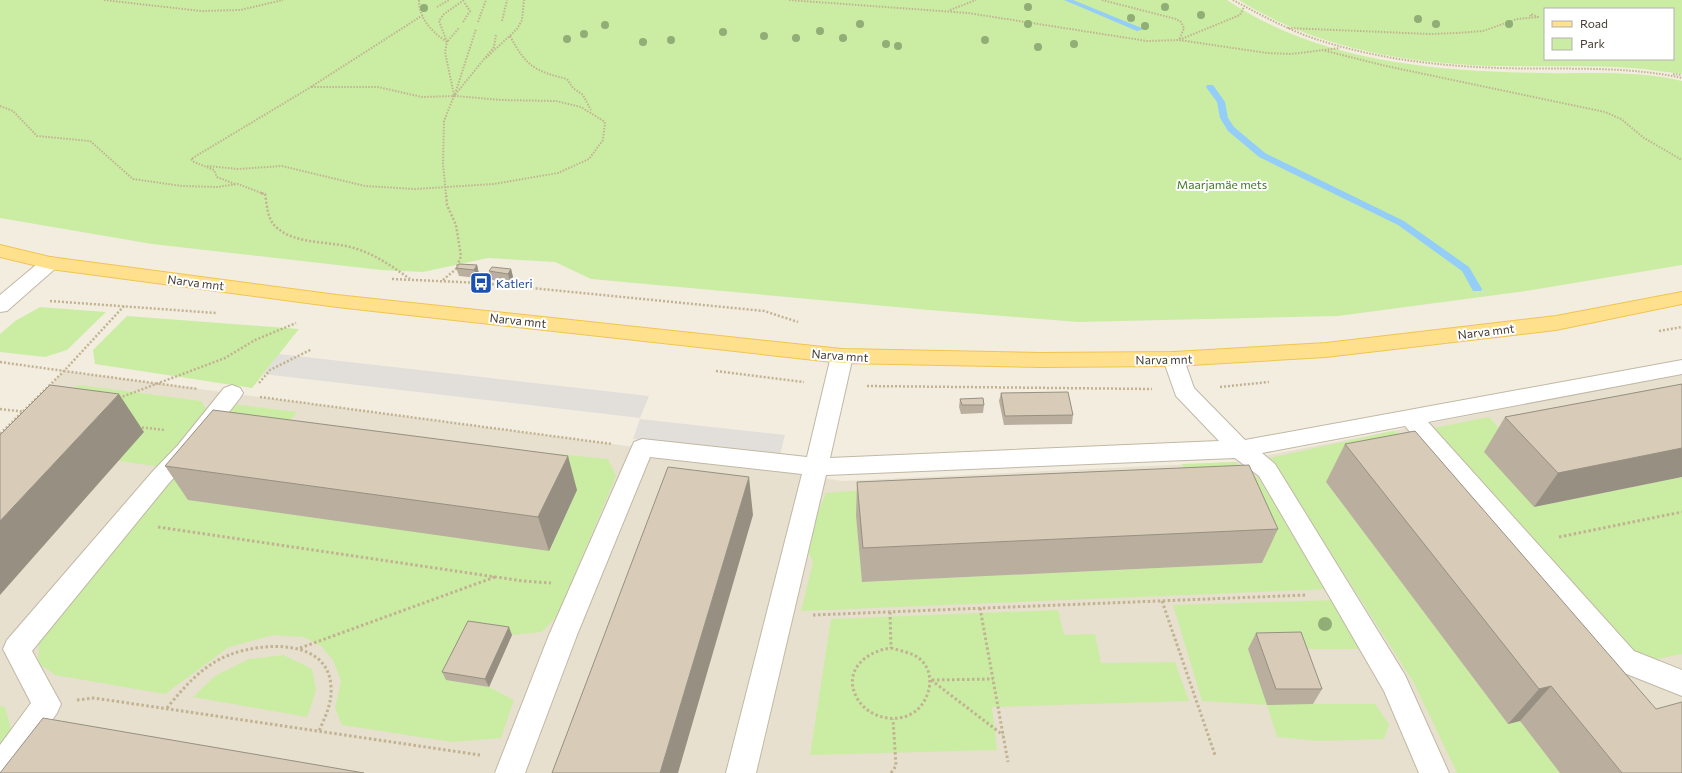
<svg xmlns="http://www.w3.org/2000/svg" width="1682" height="773" font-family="Commissioner,sans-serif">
<rect width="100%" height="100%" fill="#f3ede0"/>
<!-- residential -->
<path fill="#e7e0ce" d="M64,371L642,448L842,481L1233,462L1682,374V773H0V438Z"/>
<!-- green -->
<path fill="#caeda3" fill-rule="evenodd" d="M0,0H1227C1320,62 1434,71 1543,73C1589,74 1637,70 1682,81V265L1526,291L1338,316L1078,322L929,310L591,279L555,262L488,258L423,272L381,270L152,244L0,218Z
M1239,0H1682V74C1665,72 1648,69 1631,68C1588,65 1544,67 1500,66C1409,64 1317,49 1239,0ZM1545,9H1673V59H1545Z
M40,307L106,312L67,350L45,357L0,352V334L15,321Z
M127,316L299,329L252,388L95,364L93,350Z
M79,385L201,401L208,412L162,467L119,461L44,400Z
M232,404L297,412L267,449L542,485L557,454L608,459L616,476L558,615L542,632L512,635L447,680L489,687L514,700L501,738L452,742L342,725L335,708L341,681L333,660L321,646L303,637L273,635L229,647L165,694L55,675L38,663L39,642Z
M1489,417L1515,446L1534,507L1682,477V654L1641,662L1429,429Z
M1393,431L1422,443L1326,482L1508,724L1520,721L1560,773H1457L1414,683L1270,458Z
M1235,462L1258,478L1329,589L801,611L813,562L805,544L826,493L891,488L856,516L862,582L1262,563L1198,501L1182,464Z
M1336,600L1361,649H1248L1267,704H1375L1389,724L1384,739L1320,741L1277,737L1267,705L1202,701L1173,605Z
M1058,610L1064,635L1095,634L1101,663L1175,662L1189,701L992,707L997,750L810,755L831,619Z
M283,655L312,669L316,691L307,717L193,697L215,676L249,659Z
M0,706L5,707L11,729L0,744Z"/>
<!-- parking -->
<path fill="#e2dfda" d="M279,354L649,396L640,418L263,374Z
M640,419L785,435L780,455L633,439Z"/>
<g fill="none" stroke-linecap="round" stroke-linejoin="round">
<!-- stream -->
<path fill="#94cdf8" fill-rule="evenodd" d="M1064,0H1073L1144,29L1137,31Z
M1207,85H1213L1225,102L1228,118L1234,127L1265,153L1404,221L1469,267L1482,289L1481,291H1473L1462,271L1398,225L1259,157L1228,131L1220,118L1217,102L1206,87Z"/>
<!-- minor casing -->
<g stroke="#c1b8a5" stroke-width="2">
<path id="minor" d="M50,257L57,259L60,263L57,267L7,311L0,312V295L43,259Z
M842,349L850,351L853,356L830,458L1219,441L1176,396L1163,359L1166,354L1174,352L1182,354L1194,388L1245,440L1682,360V374L1428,422L1634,651L1682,670V696L1614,669L1405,426L1262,453L1275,464L1405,675L1449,773H1419L1384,691L1332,601L1259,476L1235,458L826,475L756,773H726L802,474L650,457L577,635L525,773H495L549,635L634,442L642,439L807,457L831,356L834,351Z
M232,385L240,388L243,393L240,398L194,457L169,483L32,651L61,704L57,713L16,773H0V745L31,703L3,649L7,640L153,471L178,445L224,388Z"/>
</g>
<!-- major casing -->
<g stroke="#f1c450" stroke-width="2">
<path id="major" d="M0,245L50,257L337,295L842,349L1040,353L1174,352L1326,343L1556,316L1682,292V304L1556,330L1326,357L1174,366L1040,367L842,363L337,307L50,269L0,257Z"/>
</g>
<!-- path-far2 -->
<path stroke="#c2b292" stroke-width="2" stroke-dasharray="1.5 1.5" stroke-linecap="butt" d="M104,0L201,11L240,10L283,0
M419,0C419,19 432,32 447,42L459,28
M789,0L968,13L1147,41L1179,40L1240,15L1244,7
M1102,0L1176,19L1181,22L1184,28L1179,40L1267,53L1291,54L1340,48
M1233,0C1257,13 1281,26 1307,36C1369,58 1435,66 1501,68C1561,70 1622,65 1682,78
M437,7L449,0
M950,10L976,0
M502,21L507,0
M463,22L470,11L464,2
M478,22L486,0
M1288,28L1430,34L1457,33L1483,31L1517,19L1538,17L1531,14L1530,17
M510,36C526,66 534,71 567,79L573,88L583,95L591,110
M1322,50L1386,66L1605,112L1621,119L1644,138L1682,160
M486,58L517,29L522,20L524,0
M1673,74L1682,75
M455,94L476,29
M454,95L445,52L447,42L439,21L444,14L464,0
M0,106L13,111L37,136L90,141L133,179L182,186L217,187L238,184L264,194
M207,166L238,169L282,166L365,186L415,189L493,184L558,173L589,159L603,140L605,122L581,107L556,101L501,100L456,96L422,97L378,87H311
M235,184L217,177L214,170L194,162L191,159L306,90L423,15
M446,194L443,164L444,121L454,96L494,47L496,35"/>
<!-- path-far1 -->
<path stroke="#c2b292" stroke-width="2.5" stroke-dasharray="2 2" stroke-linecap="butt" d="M261,193L265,194C267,204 267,218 275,226C295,246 331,240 357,249C376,255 393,267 410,279
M392,279L481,283L764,311L798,322
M443,280L456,269L461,256L456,225L447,205L446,193
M50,301L216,313
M124,306L64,371L198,389
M1659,331L1682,327
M0,362L64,371L0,434
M716,371L804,382
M259,383L270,370L312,349
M867,386L1152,389
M1220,387L1269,382
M260,397L612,444
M119,398L225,358L255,340L296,323
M0,409L26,412
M138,427L165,430"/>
<!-- path -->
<path stroke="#c2b292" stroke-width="3" stroke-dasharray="2.5 2.5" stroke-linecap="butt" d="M158,527L523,581L551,583
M1559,537L1682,512
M1162,601L1215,755
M980,608L1008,762
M890,612L891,648
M813,615L1306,595
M300,648L495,577
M891,648C898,650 907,652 914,655C935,666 933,692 920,707C903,726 869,720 857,698C842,671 866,651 891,648Z
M931,680L1003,735
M932,680L993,679
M77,700L94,698L480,755
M167,708C184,687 203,665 229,655C262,642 329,638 331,687C332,704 325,717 319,731
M891,773L896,766L893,719"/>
<!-- minor -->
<use href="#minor" fill="#fff" fill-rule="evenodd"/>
<!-- major -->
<use href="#major" fill="#ffe18d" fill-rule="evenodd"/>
</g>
<!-- trees -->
<g fill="#91ae76">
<circle cx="1028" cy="7" r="4"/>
<circle cx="1165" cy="7" r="4"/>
<circle cx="424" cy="8" r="4"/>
<circle cx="1201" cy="15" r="4"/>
<circle cx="1131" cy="18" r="4"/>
<circle cx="1418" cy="19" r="4"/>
<circle cx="860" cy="24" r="4"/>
<circle cx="1028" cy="24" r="4"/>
<circle cx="1436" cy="24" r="4"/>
<circle cx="1509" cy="24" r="4"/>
<circle cx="605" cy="25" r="4"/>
<circle cx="1145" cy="26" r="4"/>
<circle cx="820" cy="31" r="4"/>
<circle cx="723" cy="32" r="4"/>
<circle cx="584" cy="34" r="4"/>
<circle cx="764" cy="36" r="4"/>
<circle cx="796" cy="38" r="4"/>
<circle cx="843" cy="38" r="4"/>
<circle cx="567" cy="39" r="4"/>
<circle cx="671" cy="40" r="4"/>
<circle cx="985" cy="40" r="4"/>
<circle cx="643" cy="42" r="4"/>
<circle cx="886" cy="44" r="4"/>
<circle cx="1074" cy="44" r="4"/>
<circle cx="898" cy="46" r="4"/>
<circle cx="1038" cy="47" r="4"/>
<circle cx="1325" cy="624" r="7"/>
</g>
<!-- wall -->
<path fill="#baaf9e" d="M477,265L479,274L477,278L459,276L456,268Z
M511,269L513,277L510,282L492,280L489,271Z
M1682,384L1534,507L1484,452L1505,417Z
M1001,393L1073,415L1072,424L1004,425L999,401Z
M960,399L984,405L983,413L961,414L959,407Z
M1345,444L1656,709L1682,773H1560L1520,721L1508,724L1326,482Z
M165,466L577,490L549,551L188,500Z
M857,482L1278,529L1262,563L862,582L856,516Z
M1256,633L1322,689L1313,704L1267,705L1248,649Z
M512,635L489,687L446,680L442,672Z"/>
<!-- shaded-wall -->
<path fill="#978f81" d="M477,265L479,274L477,278L474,270Z
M511,269L513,277L510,282L508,274Z
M119,394L144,432L0,595V521Z
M1682,448V477L1534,507L1558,473Z
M568,456L577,490L549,551L538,517Z
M749,477L753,515L678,773H660Z
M509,627L512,635L489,687L485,679Z
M1551,686L1520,721L1508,724L1539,689Z"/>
<!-- building -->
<path fill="#d8ccb8" stroke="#978f81" d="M459,264L477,265L474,270L456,268Z
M492,267L511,269L508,274L489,271Z
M1682,384V448L1558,473L1505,417Z
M50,385L119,394L0,521V435Z
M1068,392L1073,415L1005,416L1001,393Z
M983,398L984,405H962L960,399Z
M213,410L568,456L538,517L165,466Z
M1415,431L1656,709L1682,702V773H1622L1551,686L1539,689L1345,444Z
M1249,465L1278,529L863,548L857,482Z
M668,467L749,477L660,773H552Z
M468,621L509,627L485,679L442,672Z
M1301,632L1322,689H1276L1256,633Z
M43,718L364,773H0Z"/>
<!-- icons -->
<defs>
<g id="bus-square" transform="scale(1.15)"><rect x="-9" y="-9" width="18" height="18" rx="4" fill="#1a4fb4" stroke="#fff"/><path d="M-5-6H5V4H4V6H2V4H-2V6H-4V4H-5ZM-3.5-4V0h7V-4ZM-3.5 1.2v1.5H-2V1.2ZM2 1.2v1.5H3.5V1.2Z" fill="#fff"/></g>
</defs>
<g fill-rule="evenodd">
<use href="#bus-square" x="481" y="283"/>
</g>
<g text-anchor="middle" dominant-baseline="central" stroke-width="4" stroke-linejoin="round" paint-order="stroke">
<!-- park labels -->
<g font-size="12" fill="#407b1f" stroke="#fff">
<text x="1222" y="184">Maarjamäe mets</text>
</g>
<!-- street labels -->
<g font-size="12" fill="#443d31" stroke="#fff">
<text transform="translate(196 282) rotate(7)">Narva mnt</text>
<text transform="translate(518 320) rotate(6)">Narva mnt</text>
<text transform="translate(1486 331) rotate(-7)">Narva mnt</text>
<text transform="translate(840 355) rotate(4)">Narva mnt</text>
<text transform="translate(1164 359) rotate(-1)">Narva mnt</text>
</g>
<!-- transit labels -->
<g font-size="12" fill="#164399" stroke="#fff" text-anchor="start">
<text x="496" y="283">Katleri</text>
</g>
</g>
<!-- legend -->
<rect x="1544" y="8" width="130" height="52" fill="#ffffff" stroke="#b4b1ad"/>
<rect x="1552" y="21" width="20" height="6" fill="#ffe18d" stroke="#b4b1ad"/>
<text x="1580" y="28" font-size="12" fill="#443d31">Road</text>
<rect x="1552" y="38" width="20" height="12" fill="#caeda3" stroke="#b4b1ad"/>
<text x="1580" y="48" font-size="12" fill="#443d31">Park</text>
</svg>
